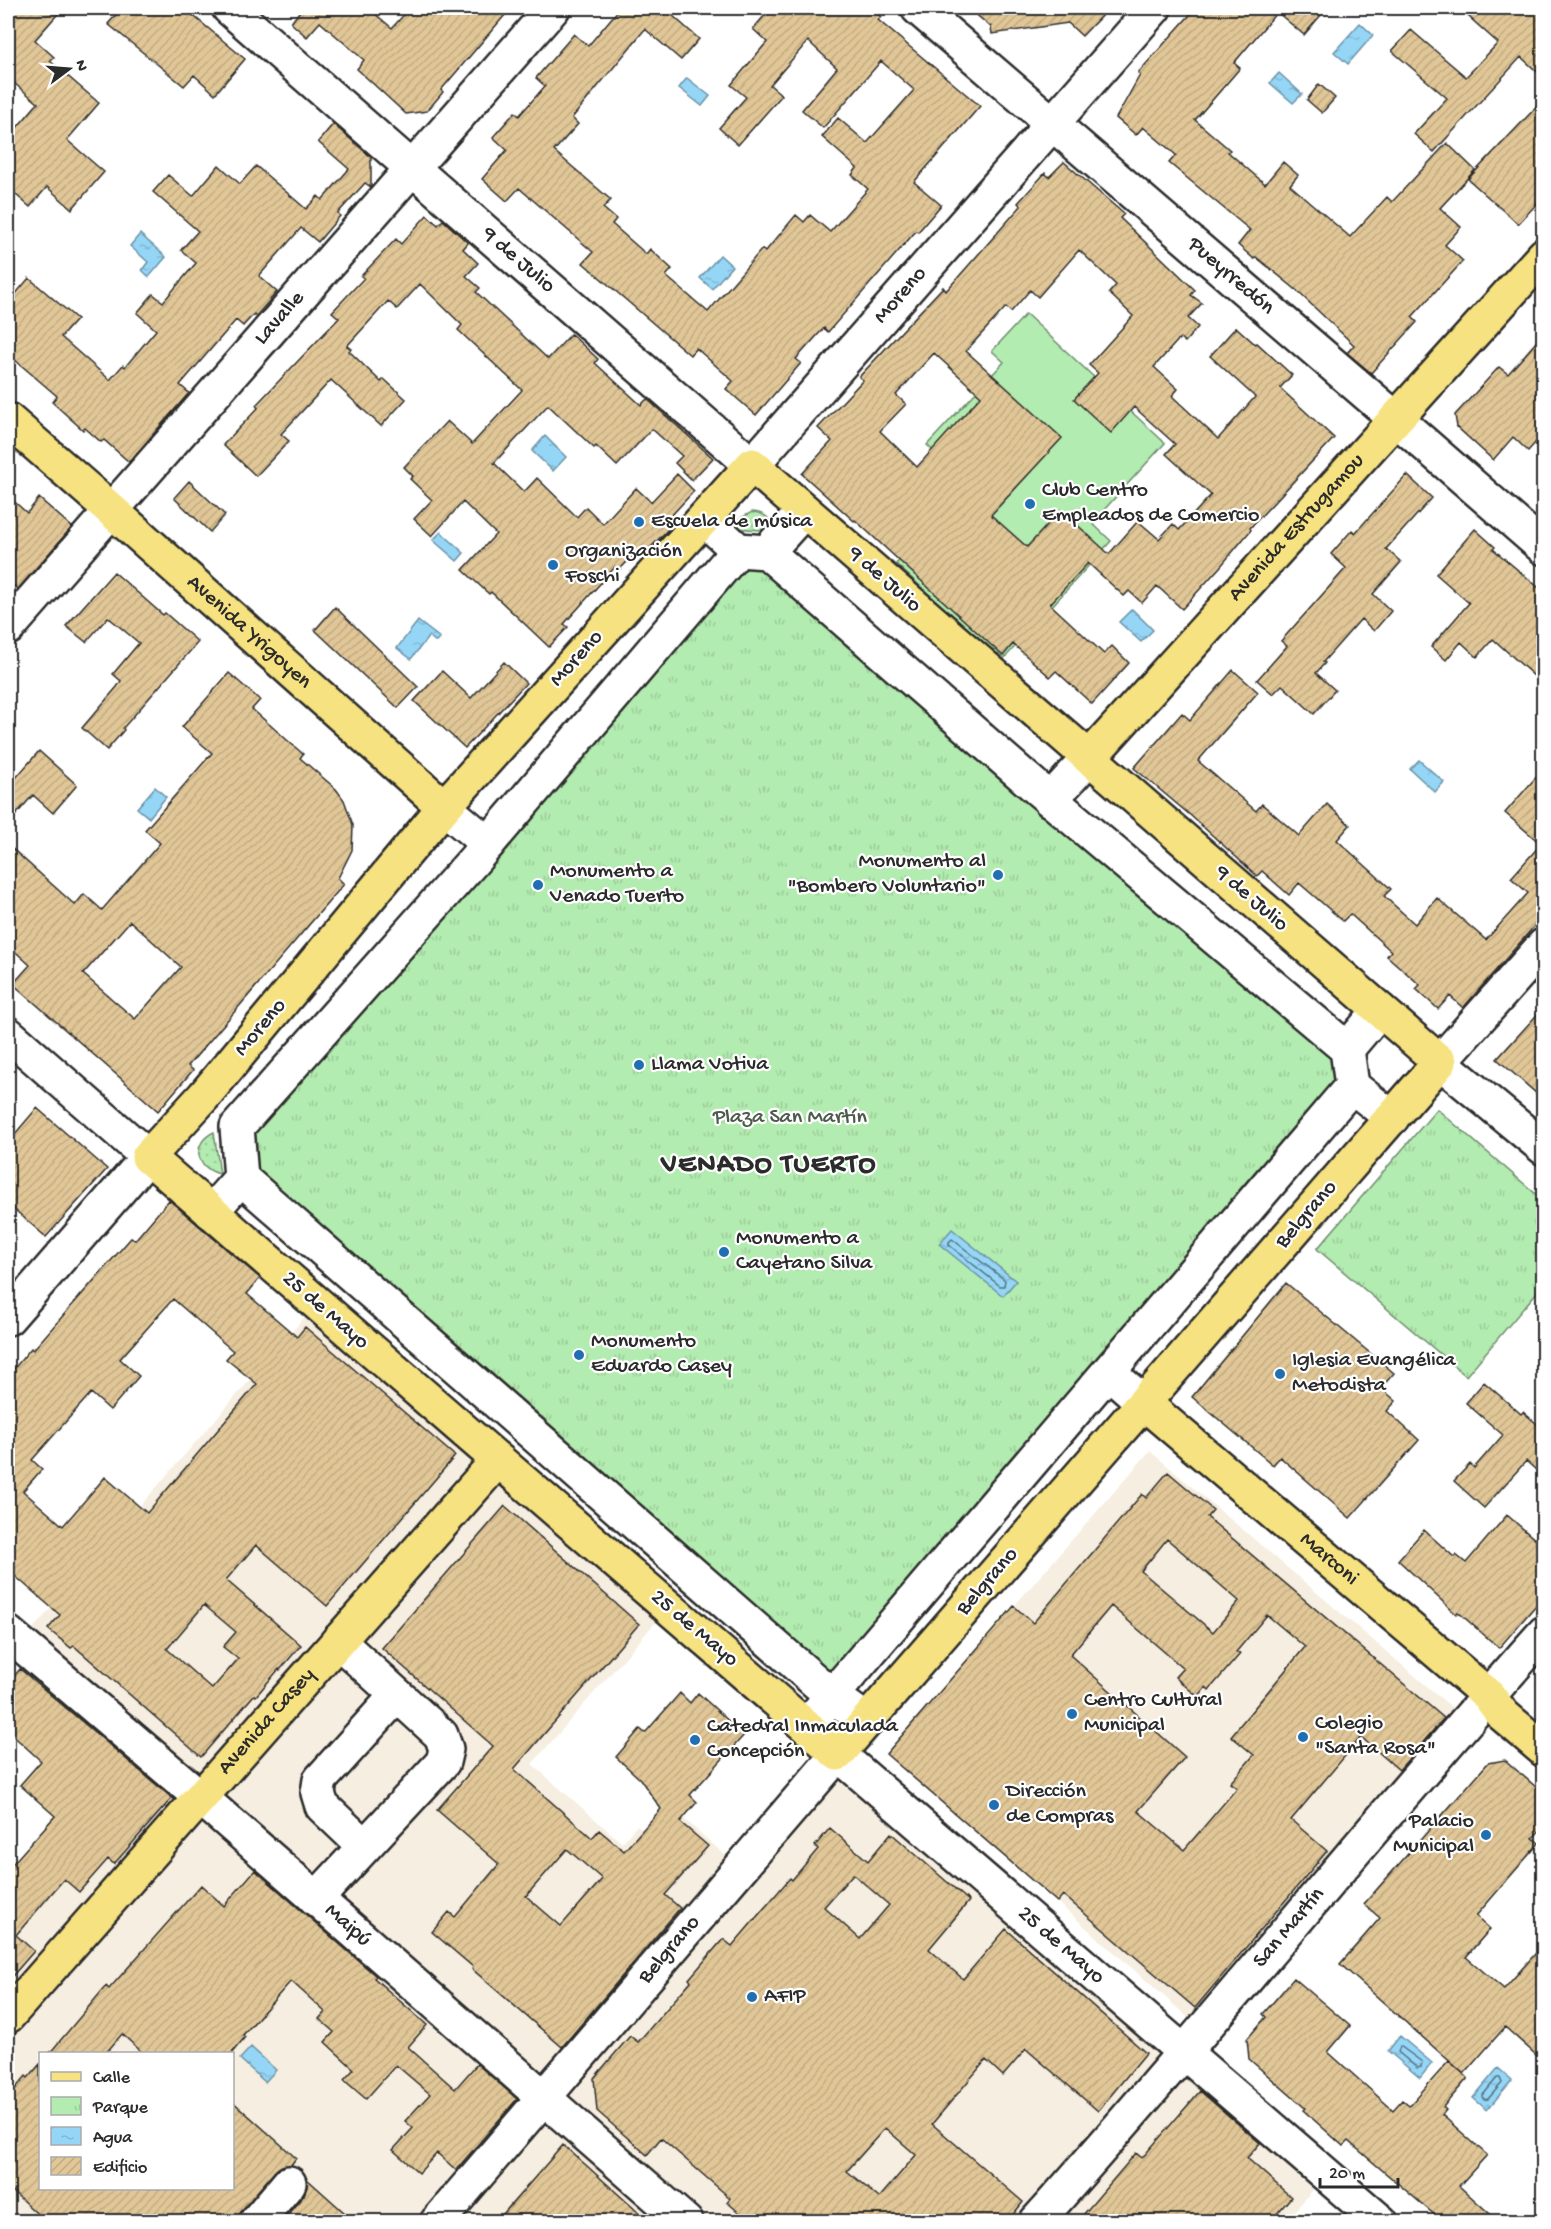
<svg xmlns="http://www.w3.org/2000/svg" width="1551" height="2229" font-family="'Gochi Hand',sans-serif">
<defs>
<pattern id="grass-dots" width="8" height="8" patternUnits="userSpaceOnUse" patternTransform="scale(1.5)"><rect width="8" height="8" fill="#b3ecb0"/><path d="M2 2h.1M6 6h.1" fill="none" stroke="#9acb98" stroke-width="1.8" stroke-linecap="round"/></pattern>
<pattern id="park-tufts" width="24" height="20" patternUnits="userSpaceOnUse" patternTransform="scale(1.5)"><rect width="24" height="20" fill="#b3ecb0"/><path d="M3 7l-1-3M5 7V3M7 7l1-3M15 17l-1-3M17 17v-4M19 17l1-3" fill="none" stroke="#9acb98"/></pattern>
<pattern id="water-ripples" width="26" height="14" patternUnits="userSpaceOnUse" patternTransform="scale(1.5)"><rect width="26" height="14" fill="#95d6f7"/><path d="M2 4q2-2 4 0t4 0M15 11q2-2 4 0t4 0" fill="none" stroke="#81b8d4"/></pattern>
<pattern id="building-hatch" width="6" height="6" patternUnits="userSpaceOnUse" patternTransform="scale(1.5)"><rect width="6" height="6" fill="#e1c797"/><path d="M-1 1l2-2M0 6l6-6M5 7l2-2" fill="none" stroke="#c1ab82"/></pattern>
</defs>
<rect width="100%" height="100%" fill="#fff"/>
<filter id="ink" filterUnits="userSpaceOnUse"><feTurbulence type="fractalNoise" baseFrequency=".0167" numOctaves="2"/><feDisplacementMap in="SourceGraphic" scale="12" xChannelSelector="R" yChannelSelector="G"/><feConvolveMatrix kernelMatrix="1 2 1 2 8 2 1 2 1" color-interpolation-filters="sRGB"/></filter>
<g filter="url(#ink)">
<!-- built -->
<path fill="#f6eee0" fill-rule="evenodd" d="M311,1310L661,1616L532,1764L622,1843L637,1825L651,1836L674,1810L751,1878L846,1770L1318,2184L1285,2222H8V1905L153,1737L32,1630ZM40,2054H232V2188H40Z
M1150,1451L1462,1716L1200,2028L1057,1902L1185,1757L1014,1606Z"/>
<!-- grass -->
<path fill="url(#grass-dots)" stroke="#6f8c6e" stroke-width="1.5" d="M752,512C766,513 771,519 775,531L733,528L739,519Z
M214,1132L220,1174C195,1168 191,1143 214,1132Z"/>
<!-- park -->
<path fill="url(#park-tufts)" stroke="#6f8c6e" stroke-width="1.5" d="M738,550L767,552L1350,1068L831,1695L241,1178L237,1127Z
M1437,1109L1543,1200V1285L1466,1376L1317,1249Z"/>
<!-- pitch -->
<path fill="#b3ecb0" stroke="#6f8c6e" stroke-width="1.5" d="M1026,314L1165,443L1092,523L1111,541L1002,661L896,564L969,485L927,445L1004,362L992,351Z"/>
<!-- water -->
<path fill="url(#water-ripples)" stroke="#6b92a5" stroke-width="1.5" d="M1360,23L1373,35L1348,64L1334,52Z
M1279,73L1302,94L1293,103L1270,83Z
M687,78L710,96L702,106L679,88Z
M140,234L166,257L149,277L142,270L148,262L130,246Z
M720,255L732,266L712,289L700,278Z
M545,436L566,457L553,471L532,451Z
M441,532L464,553L457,561L433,540Z
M1132,609L1153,630L1141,642L1119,622Z
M418,621L440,638L436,642L429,636L411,659L397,648Z
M1419,760L1444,782L1435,792L1410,769Z
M155,787L166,797L149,818L137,808Z
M952,1229L1016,1281L1003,1296L939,1244Z
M1400,2036L1432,2063L1420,2078L1388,2051Z
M251,2047L276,2070L265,2082L240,2059Z
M1498,2068L1512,2080L1487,2110L1473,2098Z"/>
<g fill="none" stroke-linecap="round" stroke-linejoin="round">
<!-- shore -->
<path stroke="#556f7d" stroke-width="1.5" d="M952,1239L1005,1280L1004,1286H1000L949,1245V1242Z
M1400,2046L1422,2062L1421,2067L1417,2068L1398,2052Z
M1500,2078L1502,2083L1488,2099L1484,2100L1483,2095L1497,2078Z"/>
</g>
<!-- building -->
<path fill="url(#building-hatch)" stroke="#2b2b2b" stroke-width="1.5" fill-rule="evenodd" d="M8,8H63L35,40L54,57L50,61L99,103L67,140L104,172L72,209L47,187L30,207L8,188V138L38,103L8,78Z
M122,8H184L245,59L215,94L194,75L184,86L108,24Z
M302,8H368L392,28L410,8H511L441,90L443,92L427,111L406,114L357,69L364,60L320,22L307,37L291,23Z
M620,8H664L699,39L681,60L645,29L572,118L578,124L554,151L611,200L603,208L616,219L612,224L646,254L650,249L672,269L666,276L708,312L762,249L765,252L796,215L804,222L810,215L830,232L868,189L852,175L857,168L822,137L838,118L867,143L914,90L881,61L823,128L802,110L837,68L808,41L770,85L782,95L738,145L719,128L746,97L731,85L767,42L753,29L771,8H870L881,17L878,20L980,106L914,182L941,205L918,232L916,231L828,332L824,328L796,359L801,363L756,415L726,389L733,381L696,348L690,355L583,263L593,252L519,188L507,201L482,179L507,150L493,137L515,112L519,116L545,86L536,78L574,34L588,46Z
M968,8H1109L1082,36L1068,23L992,34L991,27Z
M1196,8H1327L1304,35L1277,12L1234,63L1240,68L1195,120L1230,150L1228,152L1265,184L1283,162L1298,175L1290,185L1350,237L1387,197L1392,202L1447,143L1475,170L1440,208L1461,227L1445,245L1463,261L1412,317L1417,322L1371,373L1347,353L1354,345L1294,288L1256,257L1254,259L1238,245L1250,230L1169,163L1176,155L1143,127L1136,135L1116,118L1140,75L1138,73Z
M1459,8H1544V78L1521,57L1434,152L1414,134L1447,98L1392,51L1411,30L1466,77L1498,43Z
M1319,84L1335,98L1322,113L1307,100Z
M1544,99V196L1518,224L1468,179Z
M333,124L371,157V187L365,183L338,213L340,216L318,242L301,228L259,276L277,292L256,316L254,314L243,326L236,320L180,385L189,393L129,462L104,440L101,442L85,428L83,430L52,402L57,396L8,354V303L29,278L77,319L61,337L110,380L123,365L125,367L156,330L137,313L153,294L163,302L196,263L181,250L198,231L153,192L168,175L193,196L219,165L240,184L256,166L306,209L318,196L322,200L349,169L318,142Z
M1064,162L1124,214L1120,218L1195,290L1191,295L1202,303L1188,318L1198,327L1185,342L1180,338L1154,367L1178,389L1172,396L1218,439L1255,397L1210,356L1236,327L1255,344L1257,343L1292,375L1280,388L1334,438L1250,528L1251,530L1220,567L1182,609L1157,586L1142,603L1129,591L1124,596L1088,563L1050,604L1104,654L1112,646L1129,663L1092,704L1056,671L1050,677L1013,644L1003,656L855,520L854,521L802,474L832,441L818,428L863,380L859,377L943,287L946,291L1021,206L1018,203L1045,173L1049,177ZM1079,250L1116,285L1109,293L1133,316L1089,365L1098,373L1074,399L1111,433L1134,407L1175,444L1166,454L1211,495L1179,530L1173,524L1159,539L1138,521L1109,554L1061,510L1027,547L991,515L1062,438L966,351L1006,307L1011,312L1030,290L1038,297ZM934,353L981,396L917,467L880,431L906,404L896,395Z
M427,215L438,225L443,220L468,243L463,249L478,263L466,276L480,288L476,292L548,359L571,334L598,359L595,363L641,405L647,399L713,458L692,480L675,463L682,456L652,429L617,466L596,446L594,448L548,405L494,463L524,492L537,478L577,517L586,507L603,524L636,488L651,502L677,474L694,491L669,518L674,523L642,557L637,552L619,570L615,567L564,624L568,627L549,647L491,592L489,594L463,570L496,534L463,502L432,536L414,519L432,500L410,479L413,476L404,467L447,421L472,444L522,390L458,330L462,325L420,284L397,309L388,301L347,346L351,349L349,351L381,382L384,379L406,399L381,426L331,380L281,434L289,441L256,476L223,445L258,408L256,405L339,318L332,312L364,278L361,276L396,239L401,244Z
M1544,333V433L1528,451L1513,437L1493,460L1457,427L1455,415L1499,367L1508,374Z
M1407,475L1432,498L1386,549L1401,562L1373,594L1391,611L1374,631L1361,619L1323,662L1325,663L1316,673L1335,690L1314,714L1282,685L1273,694L1257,680L1287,646L1281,641L1346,568L1331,554L1352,530L1355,533Z
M189,481L225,515L210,532L174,498Z
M8,496L27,513L39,498L72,527L18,589L8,580Z
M1475,529L1495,547L1493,549L1544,592V685L1493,639L1477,657L1461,642L1446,660L1431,647L1469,603L1436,574Z
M114,572L163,615L165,613L198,642L123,728L124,730L107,750L82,728L117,687L121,681L113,674L139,643L108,617L86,642L66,626Z
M335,607L418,687L398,708L315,630Z
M504,662L526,683L465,748L414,701L442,671L471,698Z
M1233,670L1258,692L1198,761L1256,811L1262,804L1299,836L1327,804L1350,825L1337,840L1391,889L1384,896L1415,924L1437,898L1486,940L1528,893L1511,878L1541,844L1505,813L1544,768V915L1463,1008L1450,996L1438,1009L1416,989L1420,985L1387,956L1391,951L1350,914L1343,921L1299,883L1289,895L1262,871L1257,876L1190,815L1134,768L1182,713L1190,720Z
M229,673L260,700L252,709L303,754L300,758L336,789L344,800L353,825L352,850L338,878L344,884L188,1066L193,1070L158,1111L13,984L30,965L8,945V845L75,905L84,894L102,910L160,843L145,830L212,753L182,727ZM130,921L181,967L135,1019L83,974Z
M39,751L77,785L53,813L33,795L8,824V787Z
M1544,1007V1100L1497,1059Z
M37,1108L107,1169L46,1237L8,1204V1142Z
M169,1200L260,1278L247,1294L297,1337L305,1327L455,1456L327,1606L256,1545L226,1580L301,1645L280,1670L279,1669L256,1696L254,1695L201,1757L74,1646L71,1648L48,1629L60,1615L8,1570V1376L31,1348L33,1350L131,1238L135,1240ZM173,1299L233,1351L226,1359L257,1384L147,1513L105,1477L63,1526L23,1491L42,1469L32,1460L91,1393L110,1410L139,1376L120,1359ZM204,1605L236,1632L223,1647L238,1659L212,1689L167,1649Z
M1286,1283L1394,1373L1381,1388L1396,1401L1387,1411L1419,1440L1350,1518L1280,1457L1273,1465L1192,1397Z
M1484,1382L1521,1414L1523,1412L1544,1430V1477L1526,1461L1484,1508L1454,1481L1470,1464L1474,1468L1503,1435L1466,1403Z
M1168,1472L1213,1510L1207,1517L1444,1718L1399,1770L1361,1737L1291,1820L1327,1851L1195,2008L1063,1895L1057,1902L886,1754L1014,1606L1033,1623L1142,1494L1146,1498ZM1167,1539L1239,1601L1213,1632L1141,1571ZM1111,1606L1183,1668L1175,1677L1198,1697L1206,1687L1209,1690L1240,1654L1236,1652L1267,1615L1305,1647L1231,1736L1254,1755L1230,1783L1237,1788L1184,1850L1138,1811L1185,1757L1070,1655Z
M505,1506L639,1624L514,1769L592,1838L599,1830L624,1851L661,1809L640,1779L616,1757L640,1729L645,1733L680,1693L690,1703L698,1693L744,1735L690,1795L697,1802L680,1822L708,1846L665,1895L680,1908L562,2047L472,1969L473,1967L432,1932L449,1912L455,1917L499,1864L437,1810L493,1746L382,1648ZM567,1849L602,1879L561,1926L526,1896Z
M1507,1515L1544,1547V1596L1499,1648L1458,1612L1456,1614L1398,1560L1424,1530L1454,1557L1456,1555L1466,1563Z
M20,1669L172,1798L114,1864L108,1859L79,1892L64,1879L16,1935L34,1951L8,1981V1869L55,1816L20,1785L41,1761L8,1731V1683Z
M1505,1760L1544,1794V1826L1533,1838L1539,1843L1476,1916L1490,1929L1466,1957L1504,1989L1544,1944V2062L1505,2027L1464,2074L1340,1964L1380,1918L1364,1904L1488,1763Z
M830,1828L868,1861L891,1833L969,1901L929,1949L963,1979L1006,1929L1146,2053L1098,2111L1026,2049L1003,2076L986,2060L932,2124L1023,2202L1007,2222H750L727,2202L730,2198L661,2138L647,2155L597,2111L594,2078L630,2036L638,2042L691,1981L689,1979L723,1939L732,1946L790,1878L792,1880L818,1849L815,1846ZM853,1874L889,1905L860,1939L824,1907ZM885,2128L916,2155L879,2198L847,2171Z
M255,1870L376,1976L374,1978L427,2025L408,2047L455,2089L477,2064L517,2099L456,2170L437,2153L419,2173L393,2150L413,2128L405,2121L430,2094L396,2065L366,2099L344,2080L354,2069L325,2042L334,2032L319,2019L325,2012L291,1981L243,2035L245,2037L231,2054H144L122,2034L105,2054H49L106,1986L109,1989L201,1885L224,1906Z
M1294,1978L1350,2026L1328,2052L1393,2110L1402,2100L1409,2106L1449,2061L1468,2078L1443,2107L1446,2110L1442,2115L1487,2155L1459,2186L1499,2222H1443L1348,2141L1343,2146L1303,2110L1305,2108L1249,2059L1247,2039L1266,2017L1263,2014Z
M40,2064V2188H232V2101L296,2158L291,2165L282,2166L275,2171L242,2210L238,2222H46L8,2187V2097L26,2076L28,2078Z
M1200,2091L1260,2143L1247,2158L1291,2197L1270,2222H1077L1136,2153L1142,2158Z
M563,2145L587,2166L649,2222H496Z
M307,2179L355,2222H281L304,2195L307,2187Z"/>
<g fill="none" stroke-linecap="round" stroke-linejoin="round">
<!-- minor casing -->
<g stroke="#2b2b2b" stroke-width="38">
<g id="minor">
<path id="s1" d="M229,8L752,465L1154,8"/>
<path id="s2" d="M918,8L1396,419L1544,548"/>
<path d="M704,519L738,550L767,552L1038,789L1347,1049L1352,1086L807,1725"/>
<path d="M767,552L804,511"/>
<path id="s3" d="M8,628L553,8"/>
<path d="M1050,800L1089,758"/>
<path d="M444,807L488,844"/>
<path d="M1544,945L1440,1062L1544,1148"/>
<path d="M8,1034L148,1157L8,1318"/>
<path d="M1347,1049L1380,1010"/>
<path d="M1352,1086L1392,1118"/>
<path d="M241,1178L831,1695L867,1721"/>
<path d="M211,1212L241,1178L237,1127L475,859L738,550"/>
<path d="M1109,1372L1144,1403"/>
<path id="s4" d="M8,1633L200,1797L686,2222"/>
<path d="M364,1846L322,1806L318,1793L320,1780L397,1695"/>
<path d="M316,1899L443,1762L446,1749L441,1735L338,1641"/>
<path d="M256,2222L289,2183"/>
<path id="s5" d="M437,2222L838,1754L1381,2222"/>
<path id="s6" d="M1036,2222C1209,2029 1371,1826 1544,1633"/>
</g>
</g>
<!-- major casing -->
<g stroke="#2b2b2b" stroke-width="38">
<g id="major">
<path id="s7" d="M8,420L110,509L444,807"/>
<path d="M752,465L1440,1062L838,1754L148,1157L204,1096L444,807Z"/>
<path id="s8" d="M1089,758L1544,255"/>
<path id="s9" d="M1144,1403L1488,1695L1503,1715L1544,1750"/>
<path id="s10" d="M8,2016L497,1461"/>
</g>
</g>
<!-- minor -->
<use href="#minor" stroke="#fff" stroke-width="33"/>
<!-- major -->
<use href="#major" stroke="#f6e281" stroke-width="33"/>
</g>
</g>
<!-- markers -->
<g fill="#1f6fb2" stroke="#fff" stroke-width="2">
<circle cx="1030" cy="504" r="6"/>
<circle cx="639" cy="522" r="6"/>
<circle cx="553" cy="565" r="6"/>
<circle cx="998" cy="875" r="6"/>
<circle cx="538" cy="885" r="6"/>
<circle cx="639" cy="1065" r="6"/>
<circle cx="724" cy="1252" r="6"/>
<circle cx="579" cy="1355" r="6"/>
<circle cx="1280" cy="1374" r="6"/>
<circle cx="1072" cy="1714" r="6"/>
<circle cx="1303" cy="1737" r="6"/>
<circle cx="695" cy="1740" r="6"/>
<circle cx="994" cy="1805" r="6"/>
<circle cx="1486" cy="1835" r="6"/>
<circle cx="752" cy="1997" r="6"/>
</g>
<g text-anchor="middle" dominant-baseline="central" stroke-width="4.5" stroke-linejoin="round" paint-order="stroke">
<!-- street labels -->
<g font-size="22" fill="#2b2b2b" stroke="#fff">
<text stroke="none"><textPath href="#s1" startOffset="384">9 de Julio</textPath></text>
<text stroke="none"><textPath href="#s2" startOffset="412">Pueyrredón</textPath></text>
<text stroke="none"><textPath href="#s1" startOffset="920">Moreno</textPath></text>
<text stroke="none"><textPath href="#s3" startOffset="412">Lavalle</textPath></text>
<text stroke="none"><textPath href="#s8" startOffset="310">Avenida Estrugamou</textPath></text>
<text transform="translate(884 580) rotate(41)">9 de Julio</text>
<text stroke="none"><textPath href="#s7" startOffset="321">Avenida Yrigoyen</textPath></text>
<text transform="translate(577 659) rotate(-48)">Moreno</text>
<text transform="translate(1251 899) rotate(41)">9 de Julio</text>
<text transform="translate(261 1028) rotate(-50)">Moreno</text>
<text transform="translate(1307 1215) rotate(-49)">Belgrano</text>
<text transform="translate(325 1311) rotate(41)">25 de Mayo</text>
<text stroke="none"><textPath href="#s9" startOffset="242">Marconi</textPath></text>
<text transform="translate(988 1582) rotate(-49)">Belgrano</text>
<text transform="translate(694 1629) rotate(40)">25 de Mayo</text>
<text stroke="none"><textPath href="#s10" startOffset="392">Avenida Casey</textPath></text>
<text stroke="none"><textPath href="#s4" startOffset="448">Maipú</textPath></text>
<text stroke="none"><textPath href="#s6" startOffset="388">San Martín</textPath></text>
<text stroke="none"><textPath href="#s5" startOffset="910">25 de Mayo</textPath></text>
<text stroke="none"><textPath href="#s5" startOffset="358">Belgrano</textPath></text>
</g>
<!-- poi labels -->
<g font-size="22" fill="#2b2b2b" stroke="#fff" text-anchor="start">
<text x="1042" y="491">Club Centro<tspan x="1042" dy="25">Empleados de Comercio</tspan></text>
<text x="651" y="522">Escuela de música</text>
<text x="565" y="552">Organización<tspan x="565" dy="25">Foschi</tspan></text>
<text x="986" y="862" text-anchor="end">Monumento al<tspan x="986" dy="25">"Bombero Voluntario"</tspan></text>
<text x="550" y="872">Monumento a<tspan x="550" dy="25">Venado Tuerto</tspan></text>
<text x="651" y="1065">Llama Votiva</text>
<text x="736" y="1239">Monumento a<tspan x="736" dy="25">Cayetano Silva</tspan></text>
<text x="591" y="1342">Monumento<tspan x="591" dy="25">Eduardo Casey</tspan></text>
<text x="1292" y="1361">Iglesia Evangélica<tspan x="1292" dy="25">Metodista</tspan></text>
<text x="1084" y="1701">Centro Cultural<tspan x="1084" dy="25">Municipal</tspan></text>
<text x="1315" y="1724">Colegio<tspan x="1315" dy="25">"Santa Rosa"</tspan></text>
<text x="707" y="1727">Catedral Inmaculada<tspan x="707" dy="25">Concepción</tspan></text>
<text x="1006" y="1792">Dirección<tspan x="1006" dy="25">de Compras</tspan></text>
<text x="1474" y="1822" text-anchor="end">Palacio<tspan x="1474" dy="25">Municipal</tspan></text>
<text x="764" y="1997">AFIP</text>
</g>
<!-- park labels -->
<g font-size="22" fill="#4d5b4c" stroke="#fff">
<text x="790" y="1118">Plaza San Martín</text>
</g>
<!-- district labels -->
<g font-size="28" font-weight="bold" letter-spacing="1.5" fill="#2b2b2b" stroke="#fff">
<text x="769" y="1165">VENADO TUERTO</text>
</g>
</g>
<!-- margin -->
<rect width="1551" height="2229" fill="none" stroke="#fff" stroke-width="30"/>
<rect x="15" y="15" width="1521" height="2199" fill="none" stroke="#2b2b2b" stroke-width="2" filter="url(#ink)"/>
<!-- legend -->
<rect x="39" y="2052" width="195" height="138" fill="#ffffff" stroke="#aaaaaa" stroke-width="1.5"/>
<rect x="51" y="2072" width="30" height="9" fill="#f6e281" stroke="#aaaaaa" stroke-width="1.5"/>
<text x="93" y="2082" font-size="18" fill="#2b2b2b">Calle</text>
<rect x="51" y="2097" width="30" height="18" fill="url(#park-tufts)" stroke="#aaaaaa" stroke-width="1.5"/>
<text x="93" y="2112" font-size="18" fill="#2b2b2b">Parque</text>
<rect x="51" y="2127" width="30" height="18" fill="url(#water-ripples)" stroke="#aaaaaa" stroke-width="1.5"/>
<text x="93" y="2142" font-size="18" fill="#2b2b2b">Agua</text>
<rect x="51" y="2157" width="30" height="18" fill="url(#building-hatch)" stroke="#aaaaaa" stroke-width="1.5"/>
<text x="93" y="2172" font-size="18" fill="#2b2b2b">Edificio</text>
<!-- north arrow -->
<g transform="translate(69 69) rotate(74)" stroke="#ffffff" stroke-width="4.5" paint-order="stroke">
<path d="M0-4.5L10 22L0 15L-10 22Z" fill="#2b2b2b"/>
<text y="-9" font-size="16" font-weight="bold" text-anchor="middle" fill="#2b2b2b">N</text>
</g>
<!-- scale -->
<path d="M1320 2178v9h78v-9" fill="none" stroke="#2b2b2b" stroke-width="3"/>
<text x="1329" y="2178" font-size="18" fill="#2b2b2b" stroke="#ffffff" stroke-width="4.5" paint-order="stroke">20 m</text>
</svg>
